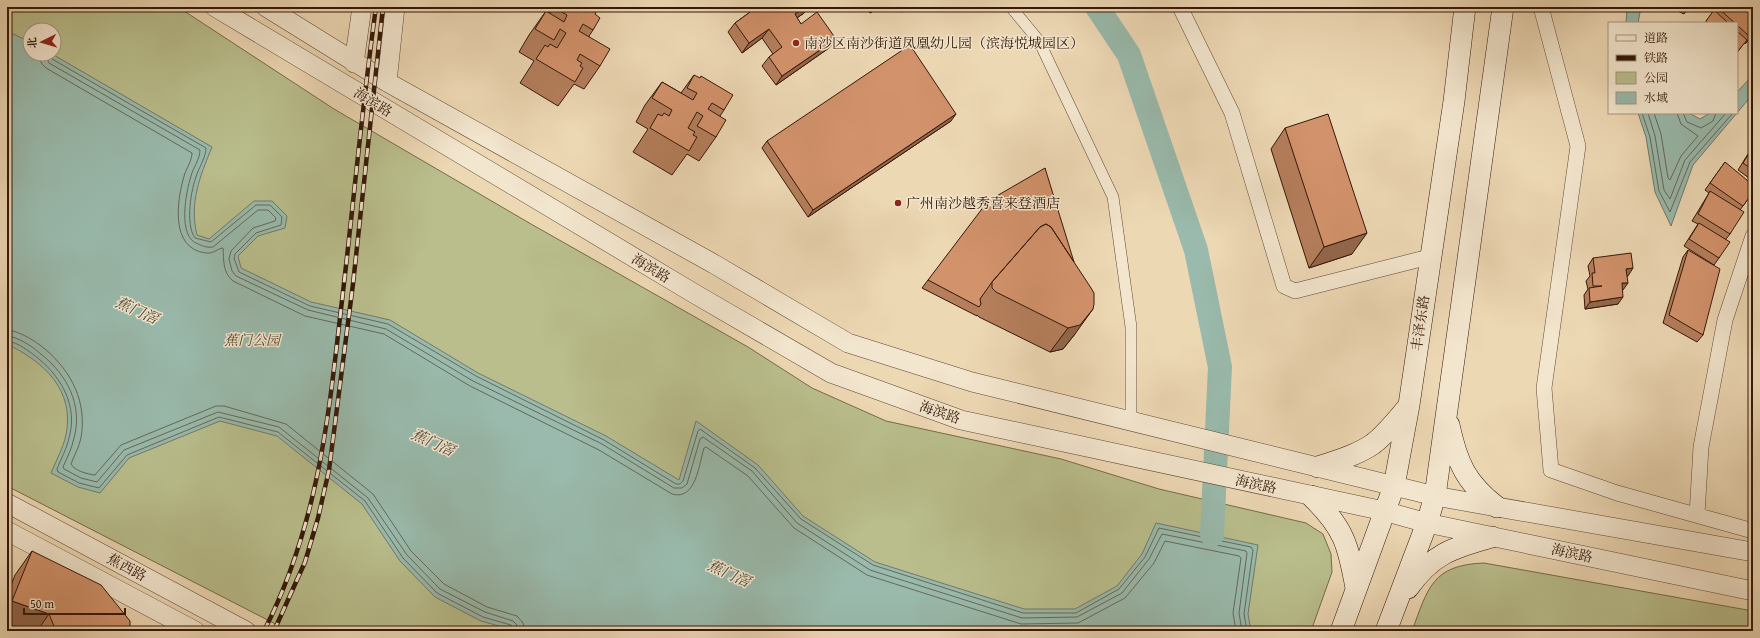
<svg xmlns="http://www.w3.org/2000/svg" width="1760" height="638" font-family="'Gentium Book Plus','Noto Serif SC',serif">
<rect width="100%" height="100%" fill="#edd8b4"/>
<filter id="stains"><feTurbulence type="fractalNoise" baseFrequency=".005" numOctaves="4"/><feColorMatrix values="0 0 0 0 .2 0 0 0 0 .09 0 0 0 0 .02 0 0 0 .5 -.17"/></filter>
<radialGradient id="worn" r=".72"><stop offset=".6" stop-color="#630" stop-opacity="0"/><stop offset="1" stop-color="#630" stop-opacity=".3"/></radialGradient>
<!-- green -->
<path fill="#b9be8c" stroke="#766a4a" fill-rule="evenodd" d="M7,7H178L334,109L531,224L748,347L812,388L886,421L1061,459L1159,489L1306,523L1323,534L1331,554L1332,572L1311,631H289L7,486ZM30,30H54V54H30Z
M1484,563L1753,611V631H1412C1428,588 1432,565 1484,563Z"/>
<!-- water -->
<path fill="#99baac" stroke="#71796a" d="M1627,7H1641L1638,23H1626Z
M7,31L30,42V54H52L212,147C200,176 189,203 197,235L209,239L254,201H272L287,216L285,228L258,236L238,256L241,268L311,302L390,320L478,373L606,436L679,480L696,421L758,465L803,516L875,562L1024,609H1075L1117,586L1142,554L1156,523L1258,545L1248,614L1251,631H517L481,621L435,597L400,561L362,504L277,436L220,421L129,458L100,493L78,487L51,473C56,461 63,448 66,435C75,390 44,362 7,344Z
M1753,75V94L1693,165L1671,226L1655,192L1646,137L1638,113H1689L1700,119L1710,113H1737V92Z"/>
<g fill="none" stroke-linecap="round" stroke-linejoin="round">
<!-- shore -->
<path stroke="#66685a" stroke-width="1" d="M37,54L42,64L46,68L192,153C192,159 188,166 185,173C177,198 169,249 206,253C214,254 218,248 223,248C224,259 222,272 233,281L305,316L384,334L470,386L599,450L672,494C696,501 699,464 704,448L706,447L748,476L794,528L867,575L1021,624L1078,623L1125,598L1154,563L1165,541L1239,556L1241,558L1233,613L1236,631
M45,54L49,63L200,150C200,159 193,168 191,176C186,192 177,237 198,244C203,246 207,248 213,247L258,210H268L276,218L275,221L253,228L231,251L229,259L232,271L236,276L308,310L386,329L473,381L602,444L674,488H682L687,484L700,439L703,437L752,471L797,523L870,570L1022,618L1077,617L1122,593L1149,559L1162,534L1246,551L1247,553L1239,613L1242,631
M50,54L52,59L206,148C206,156 200,166 197,174C191,189 185,224 195,238L211,242L256,205H270L282,217L281,225L256,233L235,254L234,258L239,272L310,306L388,324L476,376L604,440L676,484H680L683,481L698,431L700,429L755,468L801,519L873,565L1023,613H1076L1119,589L1145,557L1159,528L1251,547L1253,550L1244,614L1247,631
M1642,113L1650,137L1659,191L1670,212L1690,162L1733,113
M1648,113L1655,136L1664,190L1670,199L1685,160L1726,113
M1654,113L1661,134L1668,178L1670,180L1681,156L1698,136L1681,124L1677,113
M1683,113L1687,122L1701,128L1713,121L1716,113
M7,330C20,331 35,341 45,349C72,372 87,402 81,438C79,447 74,456 71,464C75,471 87,474 95,475L121,445L216,406H224L286,424L373,494L411,551L444,584L487,607L517,616L523,623L525,631
M7,336C19,337 33,347 42,355C67,375 83,405 74,438C72,448 67,458 63,467L64,469L81,478L97,482L124,450L218,412L279,427L368,498L407,555L440,589L485,612L513,621L517,625L519,631
M7,341C18,342 30,352 39,359C62,378 78,407 69,438C67,448 61,459 57,469L58,472L79,483L99,488L127,455L219,417L278,432L365,501L403,558L437,593L483,617L511,625L514,631"/>
<!-- river -->
<path stroke="#99baac" stroke-width="24" d="M1097,7L1129,55L1196,250L1220,367L1212,535"/>
<!-- pedestrian casing -->
<g stroke="#624733" stroke-width="12">
<path id="pedestrian" d="M1011,7L1039,41L1113,197L1131,327V421"/>
</g>
<!-- minor casing -->
<g stroke="#624733" stroke-width="16">
<path id="minor" d="M1180,7L1232,113L1284,286L1295,291L1429,257
M1541,7L1578,146L1544,388L1551,470L1617,493L1753,531
M1697,515L1701,447L1725,320L1753,236"/>
</g>
<!-- tertiary casing -->
<g stroke="#624733" stroke-width="20">
<path id="tertiary" d="M215,7L695,294L831,373L961,420L1384,511L1427,523L1753,591
M266,7L387,82L714,264L848,343L972,382L1435,496L1753,552
M354,63L362,7
M387,82L395,7
M7,503L246,631
M7,531L195,631"/>
</g>
<!-- secondary casing -->
<g stroke="#341708" stroke-width="22">
<path id="secondary" d="M1449,425C1457,463 1466,483 1497,507
M1318,467C1336,461 1357,455 1373,444C1386,434 1397,420 1407,408
M1311,496C1344,528 1348,544 1356,588
M1408,588C1433,553 1453,548 1492,537
M1341,631L1394,486L1409,405L1454,101L1465,7
M1386,631L1427,523L1435,496L1503,7"/>
</g>
<!-- pedestrian -->
<use href="#pedestrian" stroke="#f3e6ce" stroke-width="11"/>
<!-- minor -->
<use href="#minor" stroke="#f3e6ce" stroke-width="15"/>
<!-- tertiary -->
<use href="#tertiary" stroke="#f3e6ce" stroke-width="19"/>
<!-- secondary -->
<use href="#secondary" stroke="#f3e6ce" stroke-width="21"/>
<!-- rail casing -->
<g stroke="#341708" stroke-width="4.5">
<path id="rail" d="M264,631C317,527 328,423 341,309C353,209 362,107 376,7
M274,631L305,562L318,518L329,470L353,284L383,7"/>
</g>
<!-- rail -->
<use href="#rail" stroke="#f3e6ce" stroke-width="3" stroke-dasharray="9" stroke-linecap="butt"/>
</g>
<!-- wall -->
<path fill="#b57e5c" stroke="#341708" d="M554,7H588L595,14L593,30L589,36L600,66L584,89L574,84L558,106L520,83L534,61L519,52L529,35L546,11L550,13Z
M757,7H808L804,13L797,18L801,24L829,48L776,85L762,66L769,57L773,54L762,38L742,53L728,32L735,23Z
M867,7H879L870,13Z
M897,7H908L901,12Z
M1669,7H1689L1684,14Z
M1718,7H1746L1745,8L1753,14V36L1745,44L1744,43L1737,53V23H1705L1714,10L1716,11Z
M694,75L724,110L720,116L716,137L699,161L687,154L672,175L633,152L648,129L636,122L645,105L662,82L681,93Z
M951,121L808,217L762,148L767,141Z
M1285,128L1352,254L1309,268L1271,149Z
M1753,146V181L1738,170Z
M1725,162L1753,192L1740,210L1730,234L1726,239L1719,258L1714,265L1684,246L1698,224L1692,221L1709,193L1705,190Z
M1045,168L1075,334L1063,349L1050,352L979,317L977,315V316L922,288L928,280Z
M1688,250L1703,335L1697,342L1663,323L1683,257Z
M1593,258L1628,276H1627L1618,304L1585,309L1584,295L1588,289L1586,281L1590,276L1588,266Z
M32,551L130,631H11L7,630V596L15,575Z"/>
<!-- shaded-wall -->
<path fill="#93664b" stroke="#341708" d="M805,7H808L804,13L788,24L795,14Z
M874,7H879L870,13Z
M904,7H908L901,12Z
M769,29L762,38L742,53L749,43Z
M1753,34V36L1745,44L1750,37Z
M836,39L829,48L776,85L782,76Z
M956,114L951,121L808,217L813,210Z
M1367,233L1352,254L1309,268L1324,247Z
M1633,268L1628,276H1621L1626,269Z
M1622,283H1628L1623,290H1617Z
M1623,297L1618,304L1585,309L1590,302Z
M1093,309L1075,334L1063,349L1050,352L1068,328Z
M12,601L49,614L37,631H11L7,630V608Z"/>
<!-- building -->
<path fill="#d2926b" stroke="#341708" d="M556,7H588L596,12L595,14L600,18L593,30L583,24L579,31L610,49L600,66L580,54L577,60L582,63L580,66L583,68L575,82L536,59L545,45L548,47L550,44L557,48L566,33L560,29L554,40L535,29L546,11L564,22L567,15L555,8Z
M757,7H805L795,14L801,24L817,12L836,39L782,76L769,57L782,47L769,29L749,43L735,23Z
M1719,7H1744L1753,14V34L1750,37L1737,25V23H1735L1718,8Z
M1714,10L1728,23H1708L1706,21Z
M1737,31L1747,40L1738,51H1737Z
M910,45L956,114L813,210L767,141Z
M694,75L700,78L701,76L733,95L724,110L712,103L708,109L726,120L716,137L697,126L703,116L697,112L688,128L695,132L693,135L697,137L689,151L650,128L658,114L662,116L664,113L669,116L672,110L652,98L662,82L693,100L697,93L687,88Z
M1328,114L1367,233L1324,247L1285,128Z
M1753,147V170L1743,163Z
M1725,162L1753,185V192L1743,206L1710,183Z
M1045,168L1074,262L1051,227L1046,224L1040,227L992,282L980,299L981,304L979,307L928,280L988,201Z
M1710,191L1744,212L1730,234L1698,214Z
M1699,223L1730,242L1719,258L1689,239Z
M1046,224L1051,227L1091,288L1094,293V304L1093,309L1080,325L1068,328L996,292L992,288V282L1040,227Z
M1688,250L1720,269L1703,335L1669,315Z
M1631,253L1633,268L1626,269L1628,283H1622L1623,297L1590,302L1589,288L1602,286H1593L1592,273H1595L1593,258Z
M32,551L101,585L130,621V631H56L49,614L12,601Z"/>
<!-- markers -->
<g fill="#8f2418" stroke="#f3e6ce" stroke-width="1.5">
<circle cx="796" cy="43" r="4"/>
<circle cx="898" cy="203" r="4"/>
</g>
<g text-anchor="middle" dominant-baseline="central" stroke-width="3" stroke-linejoin="round" paint-order="stroke">
<!-- poi labels -->
<g font-size="14" fill="#341708" stroke="#f3e6ce" text-anchor="start">
<text x="804" y="43">南沙区南沙街道凤凰幼儿园（滨海悦城园区）</text>
<text x="906" y="203">广州南沙越秀喜来登酒店</text>
</g>
<!-- street labels -->
<g font-size="14" fill="#341708" stroke="#f3e6ce">
<text transform="translate(373 102) rotate(31)">海滨路</text>
<text transform="translate(651 268) rotate(31)">海滨路</text>
<text transform="translate(1420 323) rotate(-82)">丰泽东路</text>
<text transform="translate(940 412) rotate(19)">海滨路</text>
<text transform="translate(1256 484) rotate(12)">海滨路</text>
<text transform="translate(1572 553) rotate(12)">海滨路</text>
<text transform="translate(127 567) rotate(28)">蕉西路</text>
</g>
<!-- park labels -->
<g font-size="14" font-style="italic" fill="#5c4930" stroke="#f3e6ce">
<text x="252" y="340">蕉门公园</text>
</g>
<!-- water labels -->
<g font-size="15" font-style="italic" fill="#524839" stroke="#f3e6ce">
<text transform="translate(137 310) rotate(24)">蕉门滘</text>
<text transform="translate(433 442) rotate(24)">蕉门滘</text>
<text transform="translate(729 573) rotate(24)">蕉门滘</text>
</g>
</g>
<!-- margin -->
<rect width="1760" height="638" fill="none" stroke="#edd8b4" stroke-width="24"/>
<rect x="8" y="8" width="1744" height="622" fill="none" stroke="#341708" stroke-width="2"/>
<rect x="12" y="12" width="1736" height="614" fill="none" stroke="#341708"/>
<!-- legend -->
<rect x="1608" y="22" width="130" height="92" fill="#f3e6ce" stroke="#a7937f"/>
<rect x="1616" y="35" width="20" height="6" fill="#f3e6ce" stroke="#a7937f"/>
<text x="1644" y="42" font-size="12" fill="#341708">道路</text>
<rect x="1616" y="55" width="20" height="6" fill="#341708" stroke="#a7937f"/>
<text x="1644" y="62" font-size="12" fill="#341708">铁路</text>
<rect x="1616" y="72" width="20" height="12" fill="#b9be8c" stroke="#a7937f"/>
<text x="1644" y="82" font-size="12" fill="#341708">公园</text>
<rect x="1616" y="92" width="20" height="12" fill="#99baac" stroke="#a7937f"/>
<text x="1644" y="102" font-size="12" fill="#341708">水域</text>
<!-- north arrow -->
<g transform="translate(42 42) rotate(265)"><circle r="19" fill="#f3e6ce" stroke="#a7937f"/>
<path d="M0-3L7 15L0 10L-7 15Z" fill="#8f2418"/>
<text y="-6" font-size="11" font-weight="bold" text-anchor="middle" fill="#341708">北</text>
</g>
<!-- scale -->
<path d="M24 608v6h101v-6" fill="none" stroke="#341708" stroke-width="2"/>
<text x="30" y="608" font-size="12" fill="#341708" stroke="#f3e6ce" stroke-width="3" paint-order="stroke">50 m</text>
<rect width="100%" height="100%" filter="url(#stains)"/>
<rect width="100%" height="100%" fill="url(#worn)"/>
</svg>
